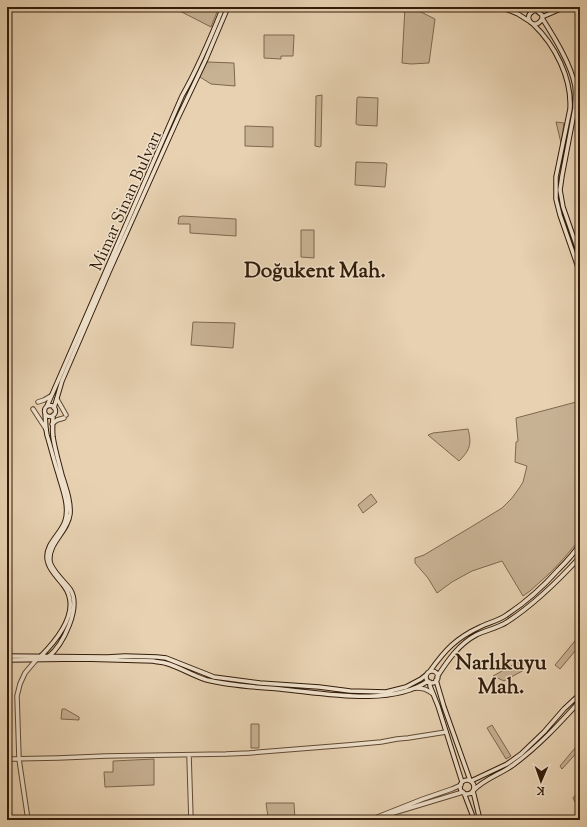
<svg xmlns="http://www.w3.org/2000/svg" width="587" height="827" font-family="'Sorts Mill Goudy',serif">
<rect width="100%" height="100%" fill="#e7d1b1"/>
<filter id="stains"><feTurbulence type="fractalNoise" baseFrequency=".005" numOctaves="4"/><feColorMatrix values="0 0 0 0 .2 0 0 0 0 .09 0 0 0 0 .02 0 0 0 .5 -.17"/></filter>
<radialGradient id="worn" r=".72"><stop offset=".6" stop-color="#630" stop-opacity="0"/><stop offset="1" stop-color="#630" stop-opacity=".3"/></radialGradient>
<!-- green -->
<path fill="#c8b294" stroke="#7e674e" d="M172,7H219L211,27Z
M405,7H411L435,19L429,63L411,64L402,63Z
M264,35H294L293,56H281V59L264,58Z
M208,62L234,63L235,86L211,84L200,77L205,64Z
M322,95L321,146L320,147L315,146L316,96Z
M358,97L378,98L377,126L358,125L356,124L357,98Z
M556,122L564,123L561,143Z
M245,126L273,127V147L245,146Z
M356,162L385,163L387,164L385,187L355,185Z
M182,216L236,219V236L190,233V224H178L179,217Z
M301,230H314V258L301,257Z
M193,322L235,323L233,348L191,345Z
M580,401V539L565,557L550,573L530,591L523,596L502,561L472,571L452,582L437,593L428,578L415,563V558L424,555L471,527L502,508L512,498L520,487L523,482L527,466L515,462L516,442L518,441L516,418Z
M468,429C472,444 470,450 459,461L428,435L433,433Z
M371,494L377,502L363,513L358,505Z
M579,636L580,637V645L560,669L555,665Z
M518,662L524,670L504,681L493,676Z
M62,709H65L79,717V720L61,719Z
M251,724H259V748H251Z
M492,725L511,756L506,759L487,728Z
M580,742V749L562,769L560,766Z
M154,759V785L105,787L104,772H113V761Z
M580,789V812L573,798Z
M266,803H294L295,820H282V817H268Z"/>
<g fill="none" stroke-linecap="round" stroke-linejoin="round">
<!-- tertiary casing -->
<g stroke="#604933" stroke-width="5.5">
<path id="tertiary" d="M57,399L66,415
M38,402L44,400L51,396
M33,409L46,429
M52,424L57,420L64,418
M415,688C423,688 427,689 433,694
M189,755L191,820
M7,759L58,758L106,756L226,754L249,753L348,745L381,742L397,739L408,738L446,732
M390,814L463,792
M28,820L19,759L17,696L20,684L25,673L36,660
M370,820L423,799L452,789L461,785
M571,820L580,815"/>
</g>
<!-- secondary casing -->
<g stroke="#331c09" stroke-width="5.5">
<path id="secondary" d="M501,7L518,14L529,21
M519,7L533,11
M537,11L542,15V19C534,32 523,17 532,12C534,10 544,8 548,7
M542,17L565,7
M542,18C554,37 571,64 575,86C576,93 575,100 575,108L562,176L560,190L563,207L580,256
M533,24C555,45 572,78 570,109L556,177V199L560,215L580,273
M44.5 411a5.5 5.5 0 1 1 11 0a5.5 5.5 0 1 1-11 0Z
M47,406L182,96C198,68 211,37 223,7
M54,408L62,381L109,272L178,118L206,59L228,7
M7,656L107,657L125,656L157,657L166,658L214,677L260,683L319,687L350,691L386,692L406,687L421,679L426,675
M40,657C57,640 82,610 64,586C58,578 48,569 47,558C46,543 61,534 65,521C70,506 62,488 58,473C54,461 51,448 47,435L46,429L45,413
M48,657C63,645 82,607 70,589C65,582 51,570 50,561C48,543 68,532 70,514C71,501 66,488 62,475C59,463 55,450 53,437C52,429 53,422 53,415
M7,660L83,659L153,661C157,662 162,662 165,663C180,667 193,676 207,680C231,686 256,687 280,689C323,693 390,707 428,681
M430,671C445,650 456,638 480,627C488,623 497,621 505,616C525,603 542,588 558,570C566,562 574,554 580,544
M426 677a6 6 0 1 1 12 0a6 6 0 1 1-12 0Z
M437,677C448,660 459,644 476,635C486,630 498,628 507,622C535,604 558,581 580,557
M436,680L444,707L470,780
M430,682V686L438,706L462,782
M460 787a7 7 0 1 1 14 0a7 7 0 1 1-14 0Z
M471,781L507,764L521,754L544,732L564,709L580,694
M474,790C484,779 501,774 513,765C538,747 559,724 580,701
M473,791L480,820
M464,793L472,814L473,820"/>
</g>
<!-- tertiary -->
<use href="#tertiary" stroke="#efe1cc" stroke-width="3.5"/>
<!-- secondary -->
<use href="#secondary" stroke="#efe1cc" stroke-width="3.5"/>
</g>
<g text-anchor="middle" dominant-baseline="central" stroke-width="3" stroke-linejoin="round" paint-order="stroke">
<!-- street labels -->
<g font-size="17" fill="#331c09" stroke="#efe1cc">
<text transform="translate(127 201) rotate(-66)">Mimar Sinan Bulvarı</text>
</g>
<!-- district labels -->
<g font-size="21" font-weight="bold" fill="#331c09" stroke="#efe1cc">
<text x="315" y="272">Doğukent Mah.</text>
<text x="501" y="664">Narlıkuyu<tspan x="501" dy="24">Mah.</tspan></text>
</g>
</g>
<!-- margin -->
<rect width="587" height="827" fill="none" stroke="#e7d1b1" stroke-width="24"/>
<rect x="8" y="8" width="571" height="811" fill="none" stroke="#331c09" stroke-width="2"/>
<rect x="12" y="12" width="563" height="803" fill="none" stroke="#331c09"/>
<!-- north arrow -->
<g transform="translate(541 781) rotate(182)" stroke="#efe1cc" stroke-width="3" paint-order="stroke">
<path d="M0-3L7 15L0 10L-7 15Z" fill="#331c09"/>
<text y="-6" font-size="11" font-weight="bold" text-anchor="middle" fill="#331c09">K</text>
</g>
<rect width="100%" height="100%" filter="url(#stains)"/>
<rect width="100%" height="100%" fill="url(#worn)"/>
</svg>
